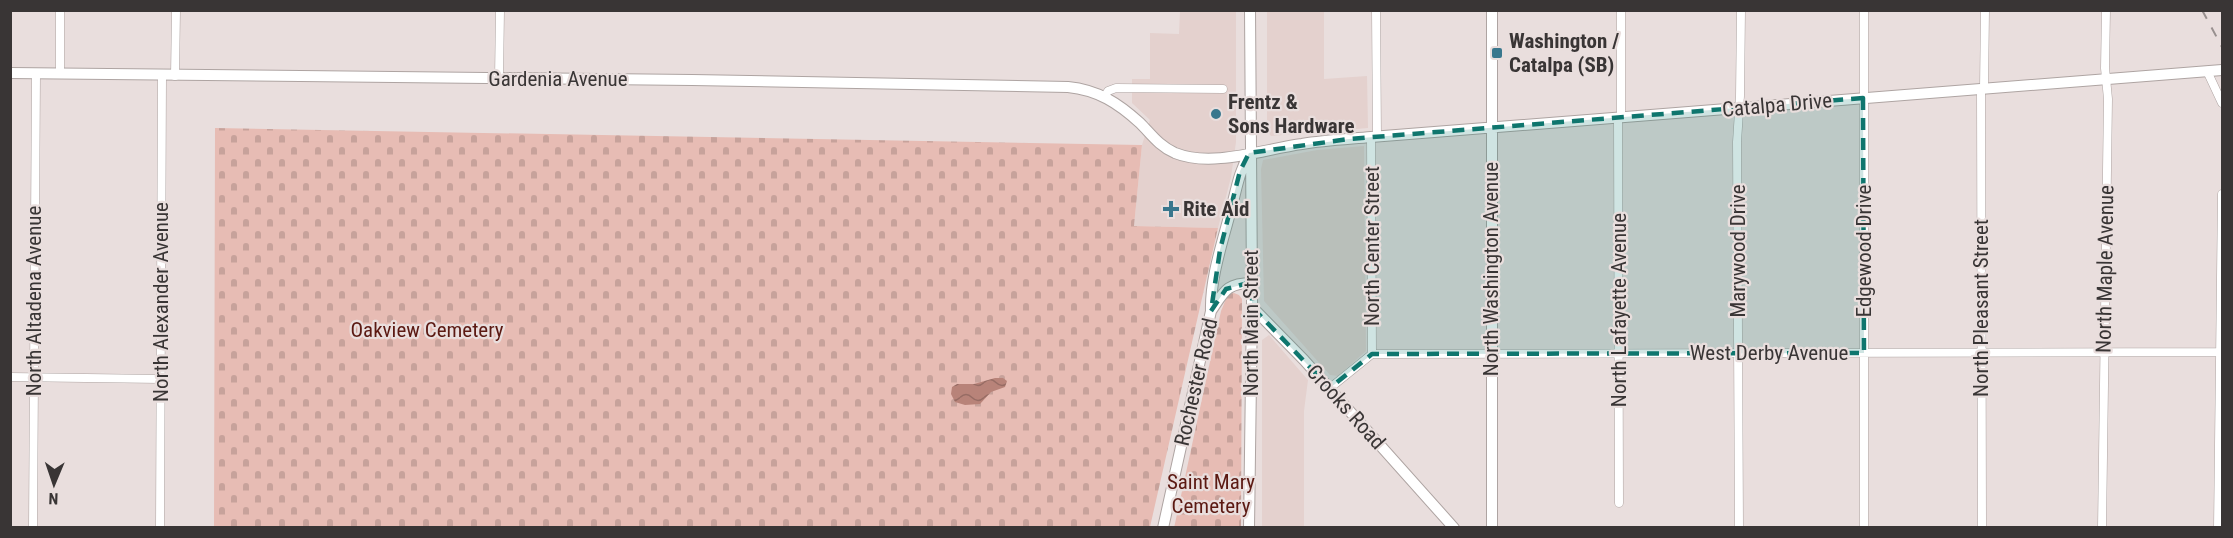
<svg xmlns="http://www.w3.org/2000/svg" width="2233" height="538" font-family="'Roboto Condensed',sans-serif">
<defs>
<pattern id="cemetery-stones" width="16" height="16" patternUnits="userSpaceOnUse" patternTransform="scale(1.5)"><rect width="16" height="16" fill="#e7bcb4"/><path d="M2 7V4a2 2 0 0 1 4 0v3zM10 15v-3a2 2 0 0 1 4 0v3z" fill="#c7a29b"/></pattern>
<pattern id="water-waves" width="16" height="10" patternUnits="userSpaceOnUse" patternTransform="scale(1.5)"><rect width="16" height="10" fill="#b88379"/><path d="M0 5q4-4 8 0t8 0" fill="none" stroke="#976c64"/></pattern>
</defs>
<rect width="100%" height="100%" fill="#e9dedd"/>
<!-- built -->
<path fill="#e4d1ce" d="M1180,11H1236V142L1231,177L1218,228L1134,226L1142,145L1150,120L1132,103V79H1150V33L1179,34Z
M1267,11H1324V79L1367,76L1368,128L1271,136L1267,131Z
M1364,146L1366,351L1338,376L1330,375L1264,301L1261,169L1263,160L1317,150Z
M1269,335L1308,380L1304,411V527H1262V340Z"/>
<!-- cemetery -->
<path fill="url(#cemetery-stones)" d="M215,128L1142,145L1134,226L1218,228L1150,527L214,528Z
M1234,293L1239,295L1242,299L1241,527L1174,528L1221,311L1228,294Z"/>
<!-- water -->
<path fill="url(#water-waves)" d="M995,378H1003L1007,381L1005,387L991,392L980,404L965,405L955,402L951,394L952,387L957,384H974Z"/>
<g fill="none" stroke-linecap="round" stroke-linejoin="round">
<!-- street casing -->
<g stroke="#aea4a2" stroke-width="9">
<path id="street" d="M1376,10L1377,137
M1621,10V117
M1864,10V528
M2207,71L2222,103
M60,74V10
M175,76L176,10
M499,78L500,10
M1984,88L1985,10
M1981,89L1982,528
M1105,96L1108,91L1116,88L1223,89
M1618,118L1619,503
M1371,137L1372,354
M10,377L161,379
M1330,388L1372,354L2220,352
M33,528L36,74
M160,528L162,76
M1739,528L1737,142L1740,96L1741,10
M2102,528L2108,99L2105,68L2106,10
M2218,528L2222,194"/>
</g>
<!-- secondary casing -->
<g stroke="#aea4a2" stroke-width="12">
<path id="secondary" d="M1250,10L1252,288
M1492,10V528
M10,73L692,80L1068,87C1098,90 1118,103 1140,123C1151,134 1159,146 1175,153C1212,168 1264,149 1302,144C1325,140 1349,139 1371,137L2222,70
M1252,283V307L1304,360L1454,528
M1211,311C1210,279 1222,244 1230,213C1236,193 1238,173 1249,155
M1163,528L1211,311C1224,292 1226,283 1252,283V288
M1249,528L1252,304"/>
</g>
<!-- street -->
<use href="#street" stroke="#fff" stroke-width="8"/>
<!-- secondary -->
<use href="#secondary" stroke="#fff" stroke-width="10"/>
<!-- rail -->
<path stroke="#98908f" stroke-width="2" stroke-dasharray="10 10" stroke-linecap="butt" d="M2202,10L2222,47"/>
</g>
<!-- marked area -->
<path fill="#0f766e" fill-opacity="0.2" stroke="#0f766e" stroke-width="4.5" stroke-dasharray="12 8" stroke-linejoin="round" d="M1863,98L1864,353L1372,354L1330,388L1252,307V282L1226,289L1211,311L1220,250L1240,171L1249,153L1349,139Z"/>
<!-- markers -->
<g fill="#39778d" stroke="#e9dedd" stroke-width="2">
<rect x="1491" y="47" width="12" height="12" rx="3"/>
<circle cx="1216" cy="114" r="6"/>
<path d="M1168 200h6v6h6v6h-6v6h-6v-6h-6v-6h6z"/>
</g>
<g text-anchor="middle" dominant-baseline="central" stroke-width="4.5" stroke-linejoin="round" paint-order="stroke">
<!-- poi labels -->
<g font-size="21" font-weight="bold" fill="#393535" stroke="#e9dedd" text-anchor="start">
<text x="1509" y="41">Washington /<tspan x="1509" dy="24">Catalpa (SB)</tspan></text>
<text x="1228" y="102">Frentz &amp;<tspan x="1228" dy="24">Sons Hardware</tspan></text>
<text x="1183" y="209">Rite Aid</text>
</g>
<!-- street labels -->
<g font-size="21" fill="#393535" stroke="#e9dedd">
<text x="558" y="79">Gardenia Avenue</text>
<text transform="translate(1777 105) rotate(-5)">Catalpa Drive</text>
<text transform="translate(1372 246) rotate(-90)">North Center Street</text>
<text transform="translate(1738 251) rotate(-90)">Marywood Drive</text>
<text transform="translate(1864 251) rotate(-90)">Edgewood Drive</text>
<text transform="translate(1491 269) rotate(-90)">North Washington Avenue</text>
<text transform="translate(2105 269) rotate(-89)">North Maple Avenue</text>
<text transform="translate(34 301) rotate(-90)">North Altadena Avenue</text>
<text transform="translate(161 302) rotate(-90)">North Alexander Avenue</text>
<text transform="translate(1981 308) rotate(-90)">North Pleasant Street</text>
<text transform="translate(1619 310) rotate(-90)">North Lafayette Avenue</text>
<text transform="translate(1251 323) rotate(-90)">North Main Street</text>
<text x="1769" y="353">West Derby Avenue</text>
<text transform="translate(1196 382) rotate(-77)">Rochester Road</text>
<text transform="translate(1346 407) rotate(48)">Crooks Road</text>
</g>
<!-- park labels -->
<g font-size="21" fill="#5b1912" stroke="#e9dedd">
<text x="427" y="330">Oakview Cemetery</text>
<text x="1211" y="482">Saint Mary<tspan x="1211" dy="24">Cemetery</tspan></text>
</g>
</g>
<!-- border -->
<rect width="2233" height="538" fill="none" stroke="#393535" stroke-width="24"/>
<!-- north arrow -->
<g transform="translate(54 484) rotate(182)" stroke="#e9dedd" stroke-width="4.5" paint-order="stroke">
<path d="M0-4.5L10 22L0 15L-10 22Z" fill="#393535"/>
<text y="-9" font-size="16" font-weight="bold" text-anchor="middle" fill="#393535">N</text>
</g>
</svg>
